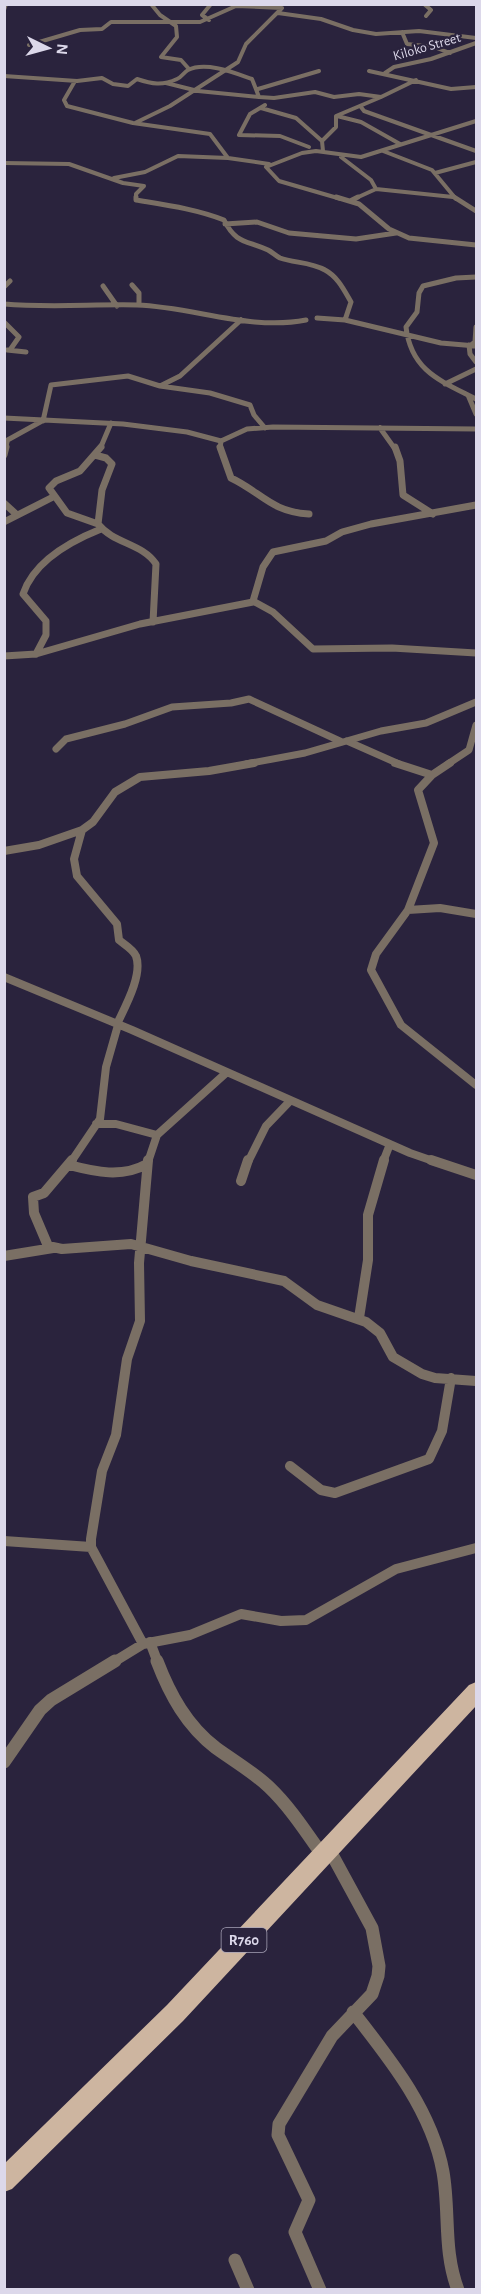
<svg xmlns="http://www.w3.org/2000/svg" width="481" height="2294" font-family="'Alegreya Sans',sans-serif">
<rect width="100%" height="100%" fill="#2a233d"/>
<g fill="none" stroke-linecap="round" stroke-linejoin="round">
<!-- minor-far5 -->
<path stroke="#7a6f64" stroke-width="4" d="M151,4L160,15L176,26L177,37L161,57L181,60L189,69
M424,4L431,10L426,16
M4,10L6,4
M278,13L321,19L353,30L376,34L419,31L476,38
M209,20L202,15L211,4
M402,32L407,44L434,47L450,53
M29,45L80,30L102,29L111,22H200L236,6L282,8
M369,71L451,89L476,87
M385,73L394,67L431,59L476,43
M4,76L77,81L102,78L113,84L128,86L137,79C152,84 162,86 177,79C182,77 184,72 188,70C206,61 235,73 252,79L259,97L274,98L315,92L334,97L359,94L381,97L416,80
M75,81L64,100L67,106L133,123L210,134L228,158L269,164
M166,83L198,91L259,97
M258,89L319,71
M361,107L364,111L476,151
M261,108L296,118L322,141L323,151
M337,116L361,122L400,144
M135,123L170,106L238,62L246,44L282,8
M239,135L280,136L309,147
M239,135L250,114L265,105
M322,141L336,127V116L381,97
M383,151L432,170L456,199
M341,157L371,180L376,189
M4,163L69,164L123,183L144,186L136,194V199
M435,173L476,162
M114,178L145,172L178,156L228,158
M341,199L279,181L266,167L302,153L316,151L361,157L476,121
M354,199L376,189L453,197"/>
<!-- minor-far4 -->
<path stroke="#7a6f64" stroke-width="5" d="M136,197V200C166,205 196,209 224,220C236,244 246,240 268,250C272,252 276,256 280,258C294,263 311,262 325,270C338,277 344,290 351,302L345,320L441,343L476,346
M336,197L359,204L389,229L409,238L476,245
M454,197L476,211
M350,201L358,197
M225,224L257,222L289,233L356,239L396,233
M476,277L456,278L423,286L419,293L417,312L406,327C411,371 441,381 476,399
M132,285L139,293V305
M103,286L117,306
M4,287L10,281
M4,304C49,308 93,304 137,305C194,307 250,331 306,320
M317,318L345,320
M4,322L19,337L10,350
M469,345L470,354L476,362
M471,345L475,342L476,327
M7,350L26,352
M445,384L476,369
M160,386L180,376L241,320
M468,395L476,414
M4,418L123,424L187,432L221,441L247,429L273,427L476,429
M43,421L51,385L128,376L160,386L210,393L250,405L254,415L265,428
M380,428L395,449
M4,442L42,421
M5,449L7,442
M100,449L111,423
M220,449L221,441"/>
<!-- minor-far3 -->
<path stroke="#7a6f64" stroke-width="7" d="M220,447L231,478C261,492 271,512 309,514
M395,447L400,461L403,495L433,514
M4,455L6,447
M95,455L106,458L112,464L102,490L98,524C114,544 142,543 156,564L153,622
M4,503L16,514
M476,505L371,524L342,532L326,541L273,552L263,567L253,601L273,612L313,649L392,648L476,653
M4,522L53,497
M98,524L67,513L49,488L56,481L80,471L101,447
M36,654L46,635V621L23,594C34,561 71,541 101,529
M4,656L36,654L140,624L253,602
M347,741L399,764
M56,749L66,739L125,724L172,707L231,703L249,699L342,742
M246,764L305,753L381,731L426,723L476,702
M448,764L469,750L476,725"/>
<!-- minor-far2 -->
<path stroke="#7a6f64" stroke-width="8" d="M395,763L432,775
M82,830L74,859L77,876L117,924L119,940C125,945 133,949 136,956C143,975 125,1007 117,1024
M4,851L39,845L82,830L93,822L115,792L140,777L209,771L254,763
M408,910L434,843L418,790L432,775L450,763
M476,914L440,908L408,910L376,954L371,970L401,1025L476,1085
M4,977L132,1030L410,1153L436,1162
M96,1124H116L157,1135
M71,1162L100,1119L106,1067L118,1025
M148,1162L157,1135L226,1073
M248,1162L266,1126L290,1101
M383,1162L390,1144"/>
<!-- minor-far1 -->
<path stroke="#7a6f64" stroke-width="10" d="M72,1160L44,1193L33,1197L34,1213L48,1246L62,1249L131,1244L191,1261L284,1281L317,1305L366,1322L380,1333L393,1357L422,1374L435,1378L476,1381
M431,1160L476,1175
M69,1165C96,1172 122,1178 147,1164
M241,1181L248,1160
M4,1256L53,1248
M359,1318L368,1260V1215L384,1160
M290,1466L321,1490L335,1493L429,1459L442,1431L451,1378
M4,1541L91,1547
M150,1642L158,1663
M143,1644L91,1547V1539L102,1471L116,1435L127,1359L140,1321L139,1263L148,1160
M112,1663L143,1644L190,1635L241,1614L281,1621L306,1620L396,1569L476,1548"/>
<!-- minor -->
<path stroke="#7a6f64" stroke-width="13" d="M157,1661C170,1695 187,1726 216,1748C234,1761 253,1772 269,1787C290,1807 306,1832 323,1856
M4,1762L40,1710L51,1700L115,1661
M353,2012C390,2059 432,2111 443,2172C450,2212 443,2251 458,2290
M235,2260L248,2290
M320,2290L295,2232L309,2200L278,2135L279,2124L332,2036L372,1994L378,1976L379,1966L372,1928L329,1849"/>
<!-- primary -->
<path fill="#cdb5a0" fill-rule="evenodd" d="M476,1682V1706L183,2021L12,2189L4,2192V2164L167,2005L469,1685Z"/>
</g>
<g text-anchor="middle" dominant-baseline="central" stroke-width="4.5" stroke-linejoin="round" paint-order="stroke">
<!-- far-street labels -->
<g font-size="14" fill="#dcd8ea" stroke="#2a233d">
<text transform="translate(427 47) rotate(-16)">Kiloko Street</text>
</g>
<!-- shield labels -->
<rect fill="#2a233d" stroke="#a7a2b6" stroke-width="1.5" x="221.5" y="1928" width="45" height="24" rx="4.5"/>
<g font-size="15" font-weight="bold" fill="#dcd8ea">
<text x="244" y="1940">R760</text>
</g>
</g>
<!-- border -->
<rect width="481" height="2294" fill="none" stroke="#dcd8ea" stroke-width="12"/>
<!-- north arrow -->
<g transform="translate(48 48) rotate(95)" stroke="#2a233d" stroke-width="4.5" paint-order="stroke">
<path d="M0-4.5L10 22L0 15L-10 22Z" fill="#dcd8ea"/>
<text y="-9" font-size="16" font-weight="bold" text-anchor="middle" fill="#dcd8ea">N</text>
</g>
</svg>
